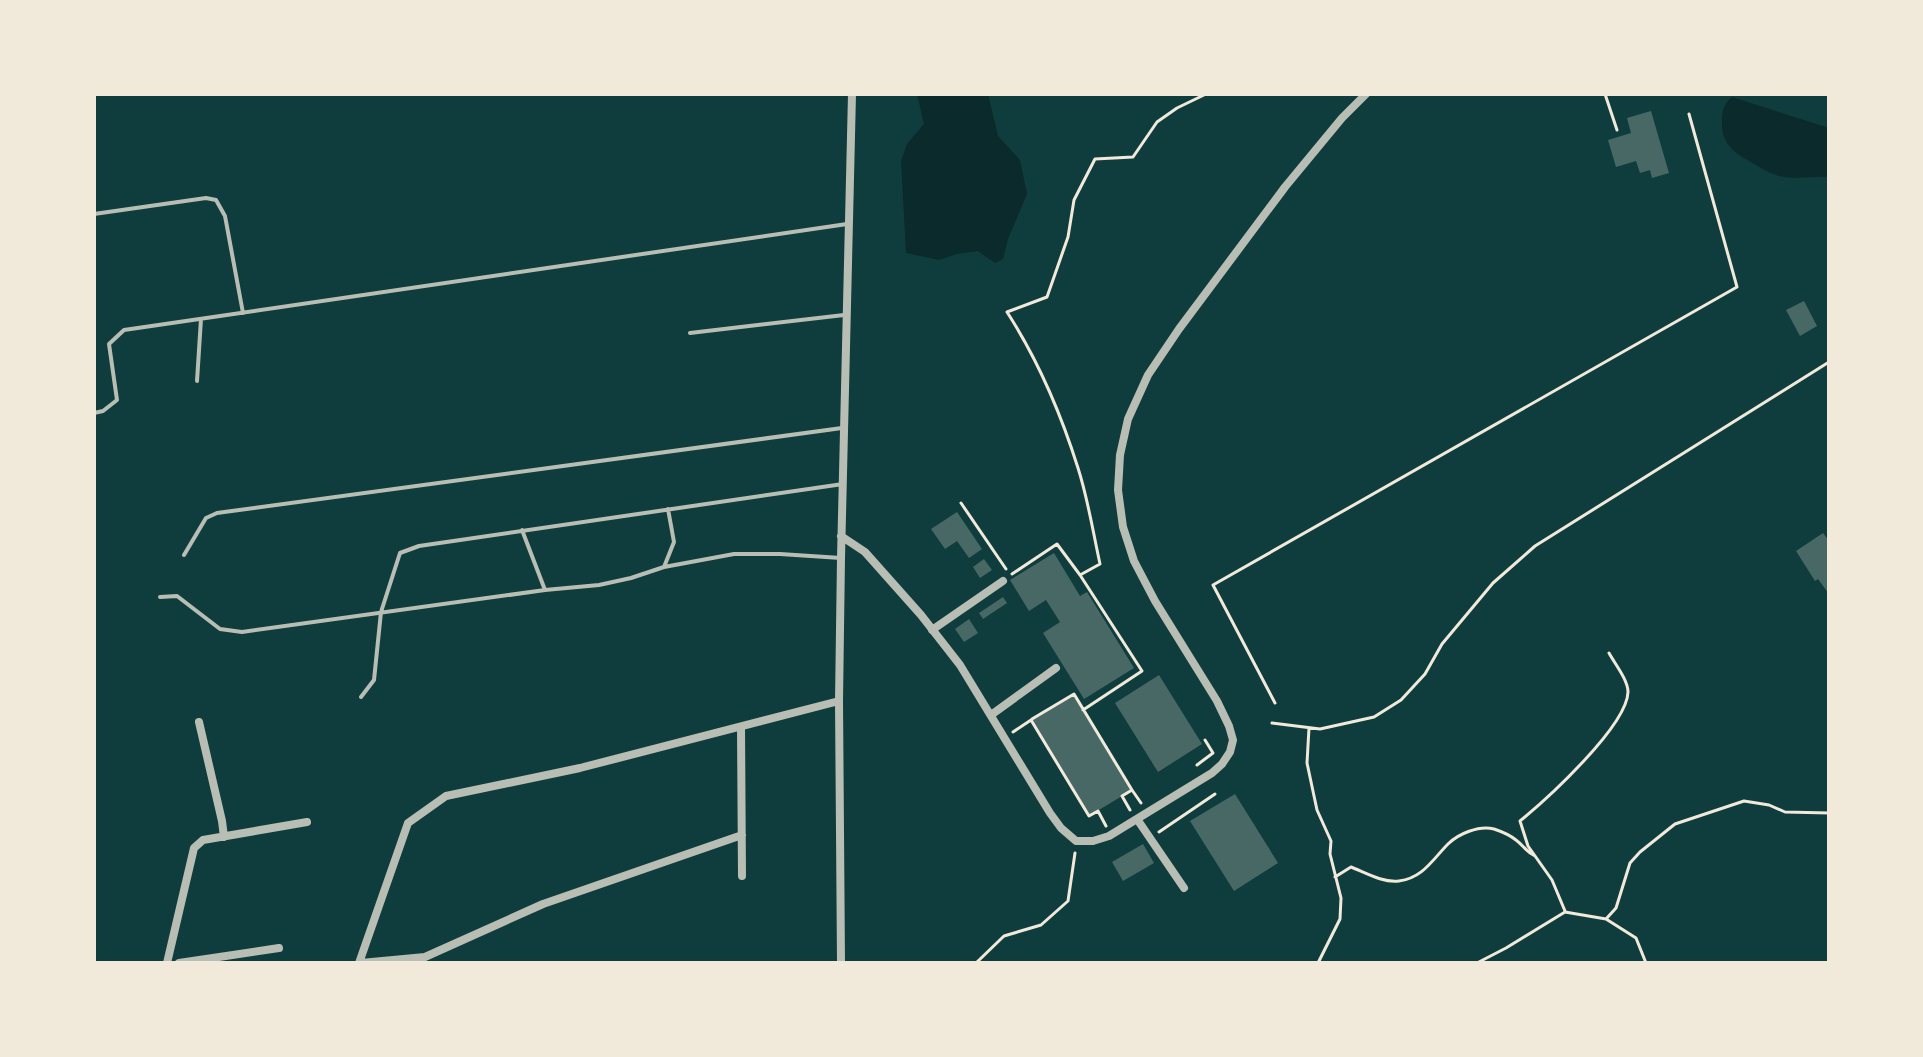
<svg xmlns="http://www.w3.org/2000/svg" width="1923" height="1057" font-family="'Sofia Sans Condensed',sans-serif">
<rect width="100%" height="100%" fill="#0f3d3e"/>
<!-- water -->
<path fill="#0a2a2b" d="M917,94H988L998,136L1020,160L1027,194L1008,239L1003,259L995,263L978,251L957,254L939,260L906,253L901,161L907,144L924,124Z
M1732,97L1829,128V177C1813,176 1795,180 1779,176C1771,174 1763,169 1756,165C1740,156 1722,147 1722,125C1722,113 1722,105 1732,97Z"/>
<!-- building -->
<path fill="#486865" d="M1651,111L1669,173L1652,178L1650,170L1640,173L1636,161L1616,167L1608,140L1631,133L1627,118Z
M1804,301L1817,326L1800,336L1786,310Z
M957,512L982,549L969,558L957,541L945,549L931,529Z
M1823,533L1829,541V594L1818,579L1815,581L1796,551Z
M1054,553L1080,596L1087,592L1134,668L1084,699L1043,633L1060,622L1046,600L1029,611L1010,580Z
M984,559L992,570L980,578L973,567Z
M1003,597L1007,603L983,619L979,613Z
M969,619L978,633L964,642L955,629Z
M1159,675L1202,744L1158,772L1115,703Z
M1074,694L1132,790L1089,816L1031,720Z
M1235,794L1278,863L1234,891L1190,821Z
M1143,844L1154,863L1123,881L1112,862Z"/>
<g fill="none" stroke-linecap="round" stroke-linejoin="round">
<!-- path -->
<path stroke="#f1e9da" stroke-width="3" d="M1605,94L1617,130
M961,503L1006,569
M1012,574L1057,544L1080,575L1100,564C1093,532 1088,499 1078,468C1061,414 1038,360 1007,312L1047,297L1068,237L1074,200L1095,159L1133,157L1157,122L1177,108L1206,94
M1080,575L1142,671L1083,710
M1275,703L1213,585L1737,287L1689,114
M1032,719L1074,694L1132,790
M1272,723L1320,729L1374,717L1401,700L1425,674L1442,644L1493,583L1535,546L1829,362
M1309,728L1307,763L1317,810L1331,841L1330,854L1341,898L1340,919L1318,963
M1013,732L1031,720L1089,816L1098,811L1106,826
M1197,765L1213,753L1205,740
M1130,810L1122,796L1132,790L1141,803
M1159,832L1215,794
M1335,877L1351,867C1366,873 1383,883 1399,881C1423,878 1433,859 1448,844C1458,834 1479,825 1494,829C1500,831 1511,836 1516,840C1524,846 1525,851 1535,856
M1565,911L1552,880L1528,846L1520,821C1547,799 1627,726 1628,692C1628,680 1615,664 1609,653
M1606,919L1636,938L1646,963
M976,963L1004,936L1041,925L1068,901L1075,853
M1477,963L1506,948L1565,912L1606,919L1616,908L1630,863L1640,852L1675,824L1744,801L1769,805L1785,812L1829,813"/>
<!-- service -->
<path stroke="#b8beb3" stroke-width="4" d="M94,214L206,198L216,200L225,216L243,313
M690,333L844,315
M197,381L201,319
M94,413L103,411L117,400L109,344L124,330L847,224
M522,530L545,590
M184,555L206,518L217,513L842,428
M664,567L674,542L668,509
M160,597L177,596L220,629L242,632L545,590L599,585L631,578L664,567L734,554H780L841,558
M361,697L374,680L381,612L400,553L419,546L843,484"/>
<!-- minor -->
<path stroke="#b8beb3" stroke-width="8" d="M841,536L865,552L921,615L960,665L1050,813L1061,828L1076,841H1093L1109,836L1212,773L1222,764L1230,752L1233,740L1229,726L1217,701L1155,601L1134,561L1123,527L1118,490L1120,455L1128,419L1148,375L1179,329L1285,187L1342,118L1366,94
M932,630L1003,581
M991,715L1056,668
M199,722L222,821L224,837
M741,727L742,876
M1137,819L1184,888
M167,963L194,848L203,840L307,822
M179,963L279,948
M359,963L408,823L446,796L580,768L839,701
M361,963L425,957L543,904L742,835
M841,963L839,701L841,558L852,94"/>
</g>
<!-- border -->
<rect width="1923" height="1057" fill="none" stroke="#f1e9da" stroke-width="192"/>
</svg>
